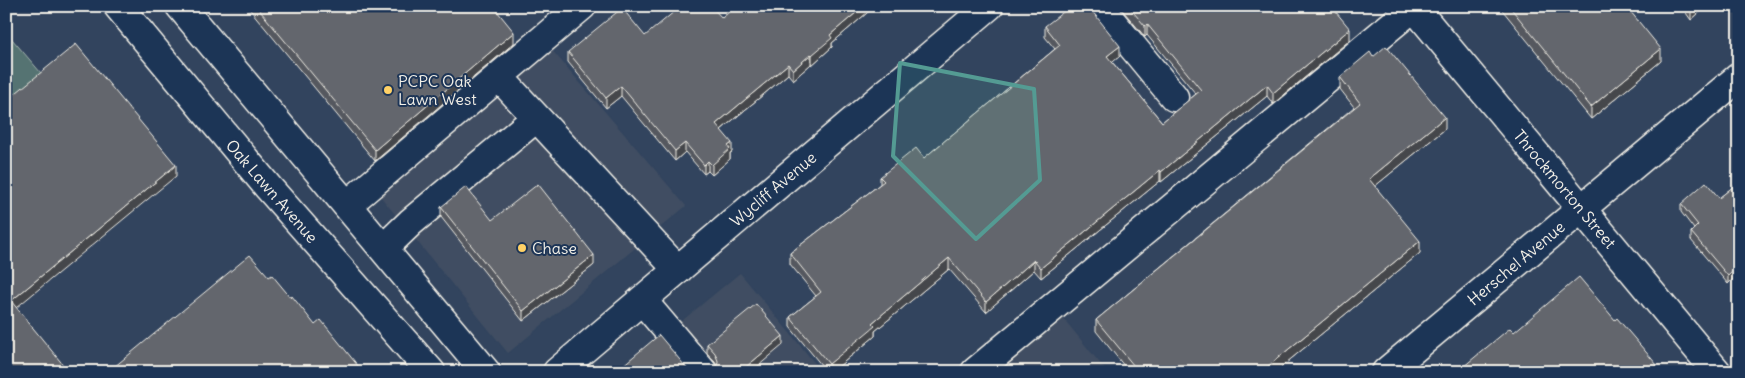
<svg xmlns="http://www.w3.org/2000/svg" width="1745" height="378" font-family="Delius,sans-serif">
<rect width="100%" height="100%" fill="#32445e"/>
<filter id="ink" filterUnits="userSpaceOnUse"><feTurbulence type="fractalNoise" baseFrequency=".02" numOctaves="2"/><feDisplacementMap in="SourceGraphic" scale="10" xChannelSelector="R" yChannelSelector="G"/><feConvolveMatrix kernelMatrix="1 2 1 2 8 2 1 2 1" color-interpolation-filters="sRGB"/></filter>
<g filter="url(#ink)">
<!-- built -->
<path fill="#414e62" d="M550,48L686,206L508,353L377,192Z
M740,273L822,372H620Z
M1063,318L1107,372H997Z"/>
<!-- green -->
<path fill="#547372" stroke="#a4b2ad" d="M6,32L41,73L6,103Z"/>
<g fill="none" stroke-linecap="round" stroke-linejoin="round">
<!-- minor casing -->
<g stroke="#f4f1e8" stroke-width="31">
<path id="minor" d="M1099,6L1174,97
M1413,6L1717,372
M499,77L678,270
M347,205L582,6
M384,248L411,222L536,118
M642,300L703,372
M975,372L1415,6
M1386,372L1739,77"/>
</g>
<!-- major casing -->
<g stroke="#f4f1e8" stroke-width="31">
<path id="major" d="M118,6L268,187L431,372
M180,6L486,372
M557,372L989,6"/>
</g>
<!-- minor -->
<use href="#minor" stroke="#1d3557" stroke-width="28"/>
<!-- major -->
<use href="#major" stroke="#1d3557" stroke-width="28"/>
</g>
<!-- wall -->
<path fill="#55585e" stroke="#f4f1e8" d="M247,6H493L514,43L375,161Z
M736,6H875L832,43V47L812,65L811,64L793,80L788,74L721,130L732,152L730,153V159L712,175L708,171L704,174L685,152L675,161L621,96L606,108L568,62V52L645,36L722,18Z
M1119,6H1331L1350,40L1273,104L1267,96L1161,182L1160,181L1041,278L1034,270L986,312L949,269L875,331V336L832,372H827L790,327V317L816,296L790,264V253L880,184V177L924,158L1055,49L1045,37V26L1120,56L1112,62L1162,122L1196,94L1147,35L1145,37Z
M1499,6H1626L1661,61L1591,119Z
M1681,6H1707L1691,20Z
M1340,77L1445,129L1375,186L1420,253L1275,372H1129L1096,331V320L1354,107L1340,89Z
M1739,182V281L1735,277L1728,284L1691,240V232L1694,229L1681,212V204L1719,198Z
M441,207L492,220L594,265L523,321L441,217Z
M707,344L783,345L718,368L715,362L707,353Z"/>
<!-- shaded-wall -->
<path fill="#45474c" stroke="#f4f1e8" d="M864,6H875L832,43V47L812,65V55L830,35Z
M1693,6H1707L1691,20V8Z
M1147,24V35L1145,37V26Z
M1350,29V40L1273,104V93Z
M514,32V43L375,161V150Z
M1120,46V56L1107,67V56Z
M1661,49V61L1591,119V107Z
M811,54V64L793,80V70Z
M788,64V74L716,134V124Z
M1267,85V96L1161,182V172Z
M621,86V96L606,108V98Z
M1445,117V129L1369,191V179Z
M685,143V152L675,161V151Z
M732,143V152L730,153V159L712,175V165L728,146Z
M708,161V171L704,174V165Z
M176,165V176L11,312V301Z
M1160,170V181L1041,278V268Z
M1420,241V253L1275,372H1261Z
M594,255V265L523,321V311Z
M949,258V269L875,331V336L832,372H829V364L872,323Z
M1034,260V270L986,312V302Z
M1735,269V277L1728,284V276Z
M783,336V345L751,372H740Z
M1657,365V372H1651V371Z"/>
<!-- building -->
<path fill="#63666d" stroke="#f4f1e8" d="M256,6H493L514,32L375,150Z
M681,6H711L722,18L736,6H864L830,35L832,38L812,55L811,54L793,70L788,64L716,124L732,143L728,146L730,149L712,165L708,161L704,165L685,143L675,151L621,86L606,98L568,52L622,8L645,36Z
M1071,6H1088L1120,46L1107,56L1162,122L1201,90L1147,24L1145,26L1128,6H1331L1350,29L1273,93L1267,85L1161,172L1160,170L1041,268L1034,260L986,302L949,258L872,323L875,326L829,364L790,317L821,292L790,253L884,181L880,177L916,148L924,158L1060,45L1045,26Z
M1509,6H1626L1661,49L1591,107Z
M76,44L176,165L11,301L69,372H6V101Z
M1386,46L1445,117L1369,179L1420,241L1261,372H1139L1096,320L1360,103L1340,77L1370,52L1373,57Z
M1706,182L1719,198L1739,182V273L1735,269L1728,276L1691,232L1698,225L1681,204Z
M538,184L594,255L523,311L441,207L466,187L492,220Z
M250,255L269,277L272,275L291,298L292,296L315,325L321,320L363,372H108Z
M1579,277L1615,320L1617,318L1657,365L1651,371V372H1457L1510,328L1514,332Z
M756,304L783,336L740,372H715L717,369L718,361L715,353L707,344Z
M659,335L690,372H615Z"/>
</g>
<!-- marked area -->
<path fill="#549b93" fill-opacity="0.2" stroke="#549b93" stroke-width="4" stroke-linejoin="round" d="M900,63L1034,89L1040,180L976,239L893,156Z"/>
<!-- markers -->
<g fill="#ffd166" stroke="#1d3557" stroke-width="2">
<circle cx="388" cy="90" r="5"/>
<circle cx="522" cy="248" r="5"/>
</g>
<g text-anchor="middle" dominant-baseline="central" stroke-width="4" stroke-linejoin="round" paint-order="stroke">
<!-- poi labels -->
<g font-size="16" fill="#f4f1e8" stroke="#1d3557" text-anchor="start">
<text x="398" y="81">PCPC Oak<tspan x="398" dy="18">Lawn West</tspan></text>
<text x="532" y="248">Chase</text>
</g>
<!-- street labels -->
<g font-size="16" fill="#f4f1e8" stroke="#1d3557">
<text transform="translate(773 189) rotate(-40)">Wycliff Avenue</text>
<text transform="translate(1565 189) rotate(50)">Throckmorton Street</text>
<text transform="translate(272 191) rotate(49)">Oak Lawn Avenue</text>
<text transform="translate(1516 263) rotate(-40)">Herschel Avenue</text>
</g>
</g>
<!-- margin -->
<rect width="1745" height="378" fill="none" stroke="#1d3557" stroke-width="25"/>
<rect x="12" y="12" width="1720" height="353" fill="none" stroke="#f4f1e8" stroke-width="2" filter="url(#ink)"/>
</svg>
